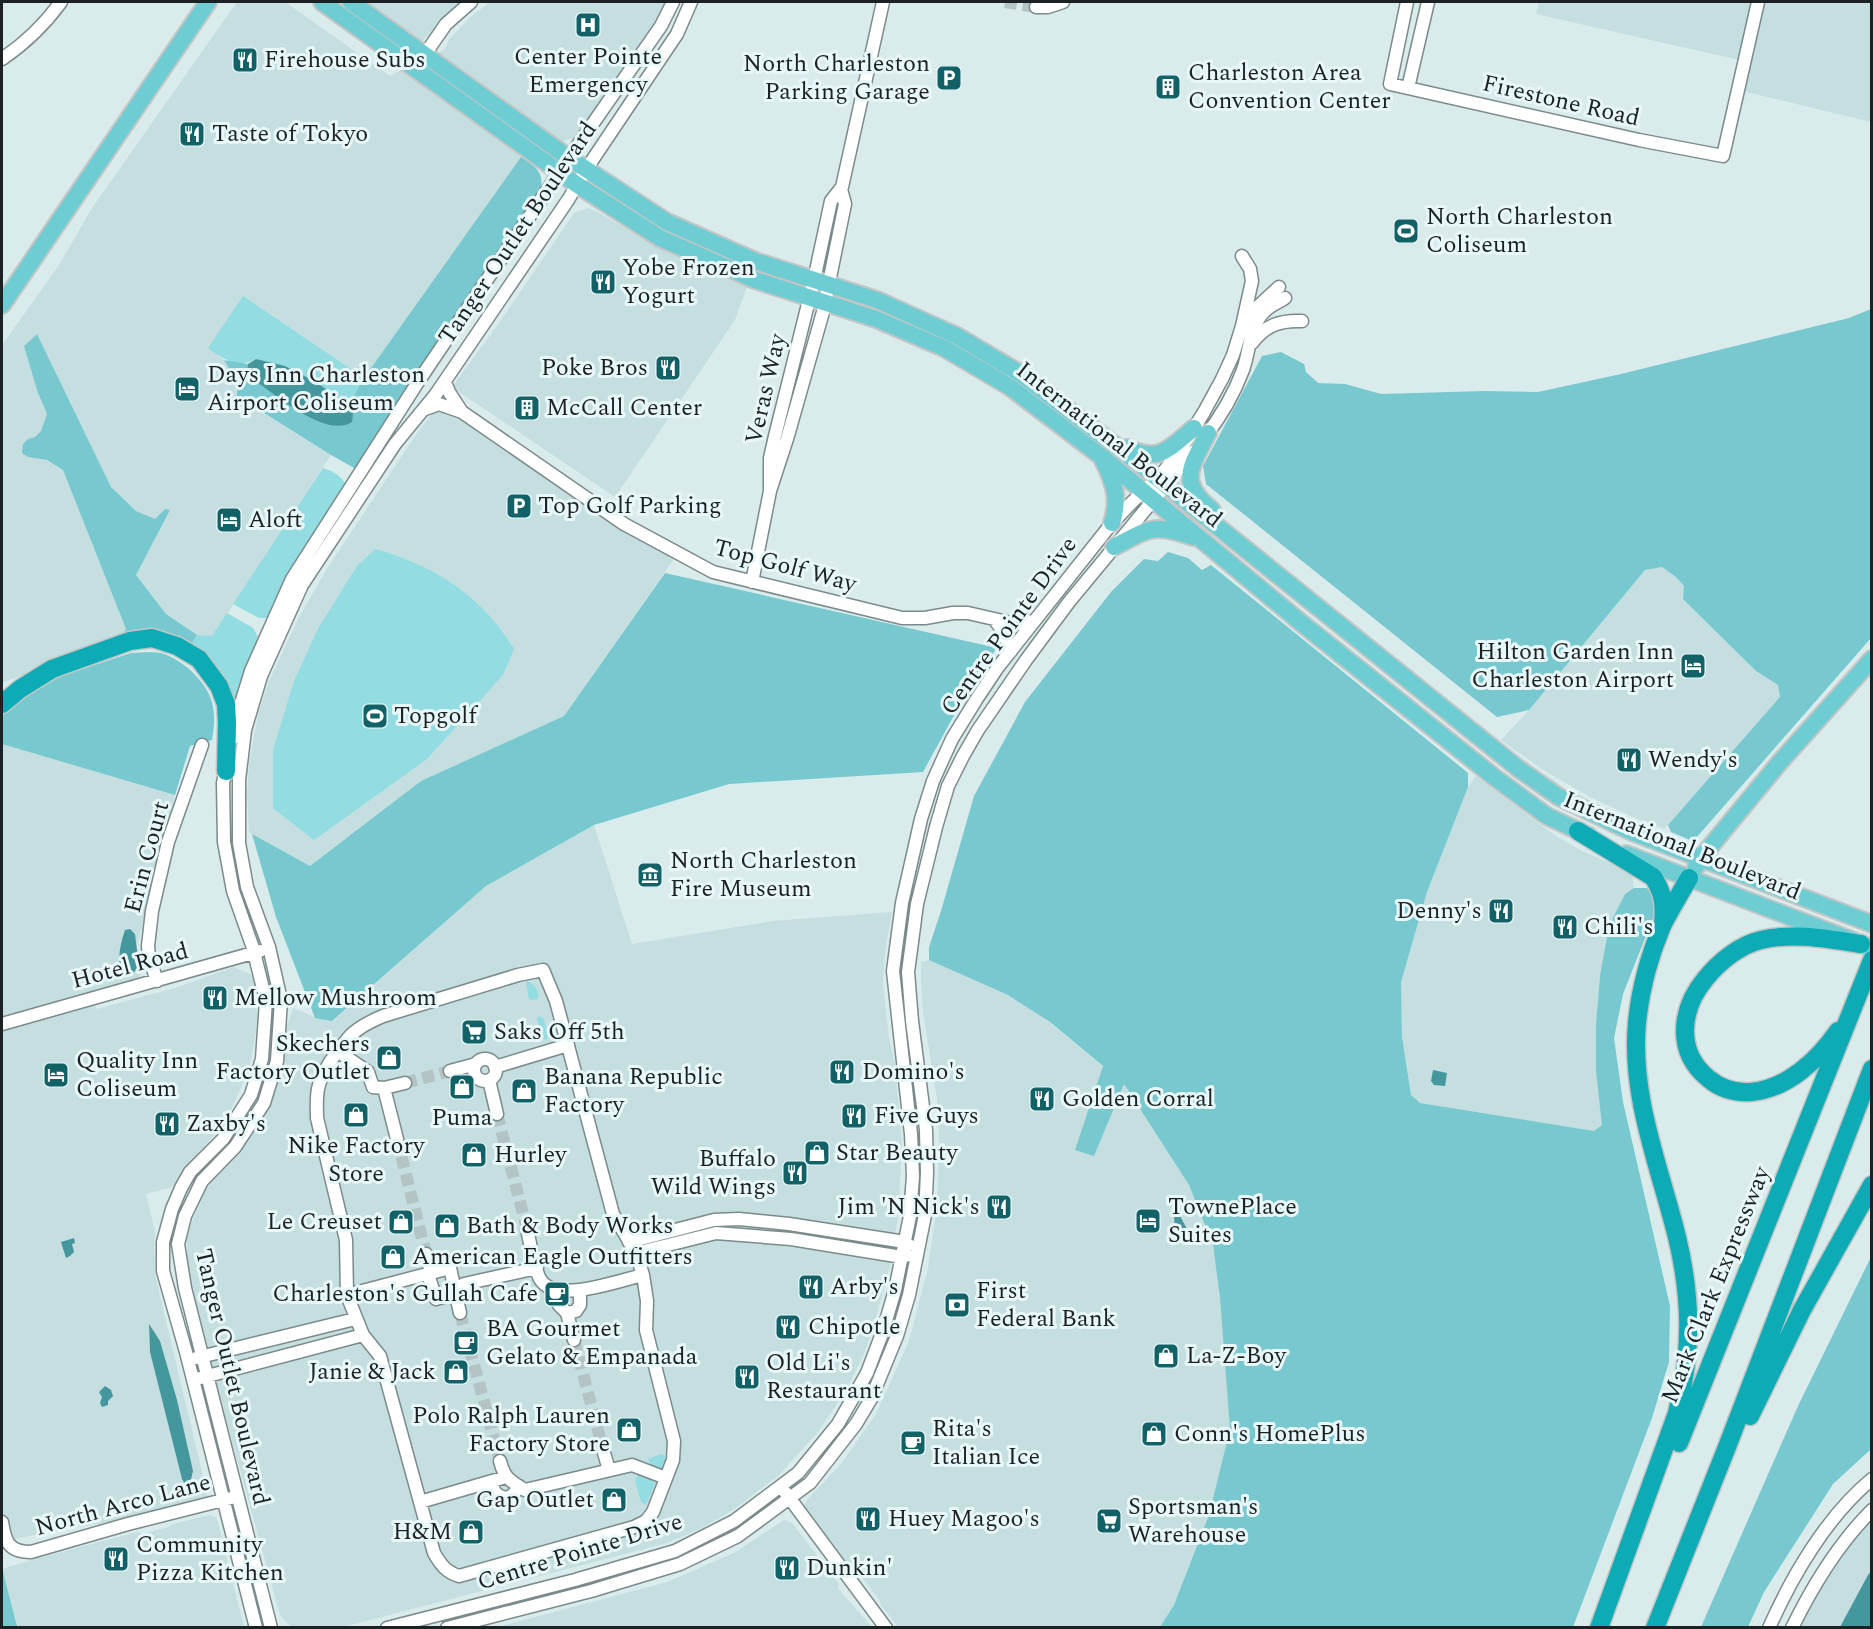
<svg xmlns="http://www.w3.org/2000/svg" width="1873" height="1629" font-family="Spectral,serif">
<rect width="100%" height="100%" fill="#daebec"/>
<!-- built -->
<path fill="#c5dee0" d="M237,2H285L390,76L401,70L521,157L364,378L243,297L209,348L224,360L237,383V397L331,455L212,637L197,635L166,614L136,575L170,510L165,509L155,519L136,511L111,487L37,334L25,345L38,393L47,414L41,431L35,437L28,439V457L47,460L63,470L126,629L122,636L2,683V345L59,265L92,208Z
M361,2H463L423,40L418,41Z
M490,2H665L655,22L576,137L561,142L462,69L443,59L440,55L439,52L444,50L450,38L473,15Z
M1539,2H1871V122L1738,90L1744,61L1536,14Z
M588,208L596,211L655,245L726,279L747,287L735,320L615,497L452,387L499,323L574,213Z
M439,404L678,553L564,716L421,781L310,866L249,832L247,792L250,758L259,711L269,681L299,617L328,567L413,439Z
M1662,567L1676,577L1684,586L1683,599L1756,671L1778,685L1780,698L1664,829L1635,818L1590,797L1542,769L1501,740L1529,710L1645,570Z
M2,744L175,795L137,947L144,970L136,981L91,993L96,1009L175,988L234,967L252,975L256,991L257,1021L253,1050L248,1072L231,1110L220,1127L172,1187L146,1194L155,1232L154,1248L156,1279L208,1497L205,1501L147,1515L2,1541Z
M1476,776L1556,836L1582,851L1632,873L1634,888L1625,894L1600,976L1596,1024V1071L1603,1124L1595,1131L1420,1103L1411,1095L1402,1037L1401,982L1427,892L1468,787Z
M594,825L632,944L773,921L892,912L885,952L883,983L889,1038L895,1064L902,1146L898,1216L890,1267L874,1325L864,1354L846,1391L817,1433L778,1476L733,1510L700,1529L667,1543L343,1627H291L280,1615L200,1324L187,1271V1233L207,1188L253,1132L293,1008L317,1018L333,1021L486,886Z
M929,960L1008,995L1044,1018L1124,1084L1189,1185L1213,1245L1220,1298L1230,1429L1209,1515L1174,1605L1160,1627H898L881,1605L880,1601L858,1572H854L804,1506L807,1500L841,1464L876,1414L909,1341L928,1268L937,1206L939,1141L937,1099L923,1012L921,983V962Z
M209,1515L214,1516L217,1519L244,1627H18L2,1569L35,1559L137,1532L143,1534L168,1527L173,1524Z
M784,1520L792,1523L839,1584L838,1588L841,1592L872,1627H498L667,1582L734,1553Z
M1871,1522V1627L1800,1628L1824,1584L1850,1546Z"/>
<!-- green -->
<path fill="#92dce2" d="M243,296L364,378L349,404L314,381L256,359C238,369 223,359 208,348Z
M323,468C331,470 344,477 346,486L289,576L268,618H259L233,604Z
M375,549C434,565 482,596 514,649L503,675L427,759L314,840L273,808V750L294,681L319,627L357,566Z
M227,613L253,628L258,637L241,682L233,720L189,648L197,635L212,636Z
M526,981C534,983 540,990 538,999L531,1000L529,999Z
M540,1016L544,1019L548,1038L546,1040L541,1037L537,1018Z
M543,1070L556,1076L563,1083L547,1087Z
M661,1454L664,1455L666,1460L662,1469L650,1464L648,1459Z
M638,1474H641L655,1483L646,1505L641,1502L635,1481Z"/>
<!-- forest -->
<path fill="#77c8cf" d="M521,157C533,165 544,171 541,187L356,469L331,455L237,396V383L224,360L248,364L247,371L353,413L349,404L364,378Z
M1871,309V638L1696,838L1690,840L1671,832L1668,825L1780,697L1778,685L1756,671L1683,599L1684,586L1676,577L1662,567L1645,570L1529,710L1497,717L1206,484L1203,466L1262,356L1281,352L1304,364L1306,372L1318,383L1345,384L1381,394L1484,391L1538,392L1621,374L1849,318Z
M37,334L111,487L136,511L155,519L165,509L170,510L136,575L166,614L197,635L189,648L122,635L126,629L63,470L47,460L28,457L22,453L23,444L28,439L35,437L41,431L47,414L38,393L24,346Z
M1168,552L1188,558L1202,570L1211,565L1468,773V787L1427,892L1401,982L1402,1037L1411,1095L1420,1103L1594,1131L1602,1125L1596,1071V1024L1600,976L1609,926L1625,894L1634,888H1647L1654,895L1655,913L1623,994L1614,1038L1623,1102L1670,1306L1669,1362L1652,1418L1573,1627H1160L1174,1605L1209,1515L1230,1429L1220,1298L1213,1245L1189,1185L1124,1084L1094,1156L1075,1150L1103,1066L1050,1022L1008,995L929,960V947L941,911L974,796L1025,702L1111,592L1144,559L1158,561Z
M665,573L997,648L975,677L923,772L729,784L594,825L486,886L332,1021L315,1018L276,917L252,834L310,866L421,781L564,716Z
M131,653C141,653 154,651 164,654C184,661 210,684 213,707C215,718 214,729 212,740L190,746L175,795L2,744V716L25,695L58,677Z
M1871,1257V1449L1833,1484L1764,1592L1748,1627H1701L1798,1406Z
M2,1568L17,1626L18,1627H2Z"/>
<!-- water -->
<path fill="#45979e" d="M256,359L285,366L314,381L349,404L353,413L352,422C326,439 275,394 253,379L247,371L248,364Z
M130,929L135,934L139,967L131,975L123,977C116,962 120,945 125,930Z
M1433,1070L1447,1073L1445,1086L1434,1085L1431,1081Z
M1174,1214H1179L1187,1229L1183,1236L1175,1235Z
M74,1238L75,1243L72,1244L74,1252L70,1256L66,1258L61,1242Z
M149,1324L160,1341L177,1400L193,1471L190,1484H185L182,1479L150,1352Z
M105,1386L111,1390L113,1396L108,1401V1405L102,1407L100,1403L102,1397L99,1392Z
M1871,1571V1627H1840L1868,1575Z"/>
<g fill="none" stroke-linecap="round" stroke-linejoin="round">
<!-- minor-tunnel -->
<path stroke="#b4c3c4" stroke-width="12" stroke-dasharray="12 6" stroke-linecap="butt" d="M1005,2L1036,7
M405,1083L450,1071
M497,1114L527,1229
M397,1139L426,1254
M460,1313L500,1461
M574,1340L604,1453"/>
<!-- minor casing -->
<g stroke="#7b8a8b" stroke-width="15">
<path id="minor" d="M1407,2L1390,84L1639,140L1723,156L1758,2
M1036,7H1048L1063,2
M2,59C24,44 45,24 61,2
M421,60L446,24L471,2
M1408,88L1428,2
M1244,322L1250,314L1279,287
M1252,343C1266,325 1280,320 1302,321
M445,382L449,392L462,412
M425,409L439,404L462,412L624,524L713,572L902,618H925L953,613H968L1016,624L1034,621
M1204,438C1220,418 1234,394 1243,370C1250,351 1249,325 1266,310C1271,305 1279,302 1285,298
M770,491V458L775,436L814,280L831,201L842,187L883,2
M752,582L770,491L787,439L823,312L845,204L841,189
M995,620L1004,633L1011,651
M233,738L238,713L251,671L292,579L418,382L573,152L661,26L673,2
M227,764L223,783L224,842L233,891L253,948L266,1001L262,1059L251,1095L223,1139L190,1172L181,1188L172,1209L163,1242V1271L186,1352L256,1628
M543,970L556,1001L613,1214L636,1253L643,1275L647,1301L646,1330L674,1441L673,1460L653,1512L646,1521L634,1527L459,1576C446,1572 441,1565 434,1553L380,1356L363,1335L347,1295L346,1240L317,1118C317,1108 316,1099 318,1089C321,1072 338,1049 350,1036C359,1027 371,1021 383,1016L518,975Z
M157,981L149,957L148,946L152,911L168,842L202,745
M2,1024L260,951
M339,1052L368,1072L373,1087L384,1088L405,1083
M474 1070a11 11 0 1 1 22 0a11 11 0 1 1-22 0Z
M495,1067L568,1045
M450,1071L476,1064
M489,1080L497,1114
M384,1088L397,1139
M527,1229C530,1242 534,1268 540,1279C555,1305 620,1280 643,1275
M629,1242L714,1220L739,1219L789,1224L905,1242L909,1245
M636,1253L716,1233L791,1239L902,1257L908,1255
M426,1254L431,1273L429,1277L436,1299L457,1293L459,1288L464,1284L537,1268
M556,1290L559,1305L567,1313L574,1340
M347,1295L450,1268L460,1313
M567,1313L576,1311L580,1305V1290
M196,1358L355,1319
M200,1378L363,1335
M604,1453L609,1470
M500,1461C504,1478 510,1481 525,1490L632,1465L666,1478
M494,1481L493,1490C503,1501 512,1500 519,1486
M785,1492L886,1628
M420,1502L506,1477
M2,1522C5,1541 8,1552 31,1552L128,1524L231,1498
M271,1628L185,1288L178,1244L185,1216L202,1181L235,1147L264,1103L277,1061L281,1000L269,947L247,887L239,843V780L245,730L261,676L302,585L395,444L436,394L568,200L587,168L677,34L691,2
M387,1628L575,1580L675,1551L734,1521L798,1473L838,1424L867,1373L883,1331L895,1290L910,1216L913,1176L911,1134L893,971L902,903L921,819L933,781L952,739L976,700L998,667L1112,523L1143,491L1158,479L1181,449L1204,412L1222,379L1233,355L1242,326L1252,281L1250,269L1242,256
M447,1628L591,1591L680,1564L738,1536L810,1483L856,1424L871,1399L897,1336L909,1295L925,1215L927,1173L926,1130L912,1021L908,972L917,904L936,827L948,786L963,756L978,730L1026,660L1069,602L1193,452
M1769,1628C1792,1576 1827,1516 1872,1479
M1792,1628C1813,1585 1838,1544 1872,1510"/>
</g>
<!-- major casing -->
<g stroke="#c4c6c6" stroke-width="20">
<path id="major" d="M322,2L576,184L660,238L755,280L876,319L944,348L1010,387L1102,457L1299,621L1494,777L1547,816L1589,836
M351,2L569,158L667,222L755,261L877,300L957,336L1021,374L1136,461L1519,769L1559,797L1632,832L1872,924
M2,305L208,2
M1208,433C1191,467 1177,482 1212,510
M1127,448C1161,463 1168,449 1194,428
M1103,460C1114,483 1120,498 1112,523
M1114,547C1150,528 1153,523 1193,537
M1626,854L1872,948
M1696,867L1700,859L1780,762L1872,659"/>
</g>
<!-- highway casing -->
<g stroke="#c4c6c6" stroke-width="21">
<path id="highway" d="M2,704L20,689L52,669L130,641L152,638L177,646L199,659L219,686L226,704L227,723L226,771
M1578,831L1653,877C1663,892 1665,905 1663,923
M1838,1031C1818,1060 1787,1089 1751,1092C1735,1093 1721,1089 1709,1079C1675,1052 1680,1009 1706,978C1720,961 1740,945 1761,940C1794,932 1828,939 1861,944
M1750,1416L1802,1310L1872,1185
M1679,1443L1872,960
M1599,1628L1677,1413C1692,1351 1692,1300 1677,1237C1660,1168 1630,1096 1637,1023C1640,990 1649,957 1662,926C1670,910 1680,894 1689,878
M1655,1628L1727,1447L1872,1069"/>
</g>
<!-- minor -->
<use href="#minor" stroke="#fff" stroke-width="12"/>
<!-- major -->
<use href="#major" stroke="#6ecdd3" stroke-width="16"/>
<!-- highway -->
<use href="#highway" stroke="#0dabb5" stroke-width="18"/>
</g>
<!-- icons -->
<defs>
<g id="hospital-square" transform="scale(1.35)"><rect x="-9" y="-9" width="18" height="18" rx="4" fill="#116167" stroke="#e8f8fa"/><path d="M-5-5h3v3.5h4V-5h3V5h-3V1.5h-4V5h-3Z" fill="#fff"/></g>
<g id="restaurant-square" transform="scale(1.35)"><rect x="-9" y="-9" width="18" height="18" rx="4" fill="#116167" stroke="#e8f8fa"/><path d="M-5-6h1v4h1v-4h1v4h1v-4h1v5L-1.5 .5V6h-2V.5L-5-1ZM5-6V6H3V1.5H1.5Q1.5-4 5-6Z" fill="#fff"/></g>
<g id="parking-square" transform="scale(1.35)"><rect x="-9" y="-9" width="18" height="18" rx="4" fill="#116167" stroke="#e8f8fa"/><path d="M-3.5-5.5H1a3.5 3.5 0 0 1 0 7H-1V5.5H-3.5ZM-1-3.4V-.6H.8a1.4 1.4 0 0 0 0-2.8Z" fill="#fff"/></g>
<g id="building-square" transform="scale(1.35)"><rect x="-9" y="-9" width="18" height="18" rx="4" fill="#116167" stroke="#e8f8fa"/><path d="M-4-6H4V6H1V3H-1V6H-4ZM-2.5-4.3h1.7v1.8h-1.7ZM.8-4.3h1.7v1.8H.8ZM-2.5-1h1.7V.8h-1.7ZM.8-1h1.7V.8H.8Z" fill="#fff"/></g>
<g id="stadium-square" transform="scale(1.35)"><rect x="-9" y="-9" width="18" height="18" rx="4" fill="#116167" stroke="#e8f8fa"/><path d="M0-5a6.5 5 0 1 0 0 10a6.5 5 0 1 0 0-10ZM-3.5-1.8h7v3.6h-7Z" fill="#fff"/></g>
<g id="hotel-square" transform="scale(1.35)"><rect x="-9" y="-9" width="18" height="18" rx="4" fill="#116167" stroke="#e8f8fa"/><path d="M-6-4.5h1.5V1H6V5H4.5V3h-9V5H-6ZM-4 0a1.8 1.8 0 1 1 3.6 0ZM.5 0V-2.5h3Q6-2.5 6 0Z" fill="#fff"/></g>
<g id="museum-square" transform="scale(1.35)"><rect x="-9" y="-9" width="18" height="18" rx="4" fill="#116167" stroke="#e8f8fa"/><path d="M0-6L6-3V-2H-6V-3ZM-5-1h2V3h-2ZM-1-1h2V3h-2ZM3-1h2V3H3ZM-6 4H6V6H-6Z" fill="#fff"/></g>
<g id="supermarket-square" transform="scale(1.35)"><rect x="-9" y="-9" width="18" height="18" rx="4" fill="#116167" stroke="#e8f8fa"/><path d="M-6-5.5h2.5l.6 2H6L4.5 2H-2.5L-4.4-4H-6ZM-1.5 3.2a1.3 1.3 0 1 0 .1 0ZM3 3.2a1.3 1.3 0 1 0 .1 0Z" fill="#fff"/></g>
<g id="shop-square" transform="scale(1.35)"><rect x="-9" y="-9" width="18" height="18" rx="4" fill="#116167" stroke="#e8f8fa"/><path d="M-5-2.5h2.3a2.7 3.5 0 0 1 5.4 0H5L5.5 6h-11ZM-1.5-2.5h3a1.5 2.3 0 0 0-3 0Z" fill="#fff"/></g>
<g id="cafe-square" transform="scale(1.35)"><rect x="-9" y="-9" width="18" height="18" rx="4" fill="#116167" stroke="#e8f8fa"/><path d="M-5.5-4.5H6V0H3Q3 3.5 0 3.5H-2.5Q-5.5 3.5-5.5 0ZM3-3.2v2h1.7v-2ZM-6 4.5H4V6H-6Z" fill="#fff"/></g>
<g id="bank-square" transform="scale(1.35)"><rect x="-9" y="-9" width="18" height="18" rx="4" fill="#116167" stroke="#e8f8fa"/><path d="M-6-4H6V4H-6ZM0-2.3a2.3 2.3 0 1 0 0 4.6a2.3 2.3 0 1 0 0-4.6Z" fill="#fff"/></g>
</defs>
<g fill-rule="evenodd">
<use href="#hospital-square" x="588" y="25"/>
<use href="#restaurant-square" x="245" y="60"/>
<use href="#parking-square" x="949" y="78"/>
<use href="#building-square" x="1168" y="87"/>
<use href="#restaurant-square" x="192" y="134"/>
<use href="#stadium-square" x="1406" y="231"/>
<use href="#restaurant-square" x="603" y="282"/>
<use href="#restaurant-square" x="668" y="368"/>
<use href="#hotel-square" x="187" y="389"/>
<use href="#building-square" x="527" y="408"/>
<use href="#parking-square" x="519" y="506"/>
<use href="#hotel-square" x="229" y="520"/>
<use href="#hotel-square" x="1693" y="666"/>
<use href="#stadium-square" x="375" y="716"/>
<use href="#restaurant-square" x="1629" y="760"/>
<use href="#museum-square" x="650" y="875"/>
<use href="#restaurant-square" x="1501" y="911"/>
<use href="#restaurant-square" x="1565" y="927"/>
<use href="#restaurant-square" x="215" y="998"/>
<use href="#supermarket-square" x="474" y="1032"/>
<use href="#shop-square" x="389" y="1058"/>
<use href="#restaurant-square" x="842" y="1072"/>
<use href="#hotel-square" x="56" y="1075"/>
<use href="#shop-square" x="462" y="1087"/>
<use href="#shop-square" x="524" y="1091"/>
<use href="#restaurant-square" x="1042" y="1099"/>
<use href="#shop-square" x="356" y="1115"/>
<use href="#restaurant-square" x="854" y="1116"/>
<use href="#restaurant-square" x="167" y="1124"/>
<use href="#shop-square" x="817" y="1153"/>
<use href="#shop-square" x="474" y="1155"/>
<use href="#restaurant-square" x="795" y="1173"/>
<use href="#restaurant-square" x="999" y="1207"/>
<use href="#hotel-square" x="1148" y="1221"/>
<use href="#shop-square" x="401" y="1222"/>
<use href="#shop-square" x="447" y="1226"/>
<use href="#shop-square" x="393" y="1257"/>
<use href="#restaurant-square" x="811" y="1287"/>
<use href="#cafe-square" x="557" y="1294"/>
<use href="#bank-square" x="957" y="1305"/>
<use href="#restaurant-square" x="788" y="1327"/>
<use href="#cafe-square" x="466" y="1343"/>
<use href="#shop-square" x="1166" y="1356"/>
<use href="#shop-square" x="456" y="1372"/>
<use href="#restaurant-square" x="747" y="1377"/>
<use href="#shop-square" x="629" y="1430"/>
<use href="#shop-square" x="1154" y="1434"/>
<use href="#cafe-square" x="913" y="1443"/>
<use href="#shop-square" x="614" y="1500"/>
<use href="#restaurant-square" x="868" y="1519"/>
<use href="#supermarket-square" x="1109" y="1521"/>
<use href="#shop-square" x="471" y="1532"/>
<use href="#restaurant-square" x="116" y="1559"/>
<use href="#restaurant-square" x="787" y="1568"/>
</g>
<g text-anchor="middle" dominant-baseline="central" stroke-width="6" stroke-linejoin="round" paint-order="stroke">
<!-- poi labels -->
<g font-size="24" fill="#1c2223" stroke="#e8f8fa" text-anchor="start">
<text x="588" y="57" text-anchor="middle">Center Pointe<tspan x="588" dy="28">Emergency</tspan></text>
<text x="264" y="60">Firehouse Subs</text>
<text x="930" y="64" text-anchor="end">North Charleston<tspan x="930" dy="28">Parking Garage</tspan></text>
<text x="1188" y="73">Charleston Area<tspan x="1188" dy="28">Convention Center</tspan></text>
<text x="212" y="134">Taste of Tokyo</text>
<text x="1426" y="217">North Charleston<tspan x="1426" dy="28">Coliseum</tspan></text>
<text x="622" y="268">Yobe Frozen<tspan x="622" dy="28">Yogurt</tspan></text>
<text x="648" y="368" text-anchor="end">Poke Bros</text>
<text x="207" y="375">Days Inn Charleston<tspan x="207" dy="28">Airport Coliseum</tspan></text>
<text x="546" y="408">McCall Center</text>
<text x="538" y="506">Top Golf Parking</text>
<text x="248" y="520">Aloft</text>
<text x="1674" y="652" text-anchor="end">Hilton Garden Inn<tspan x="1674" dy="28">Charleston Airport</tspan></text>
<text x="394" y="716">Topgolf</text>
<text x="1648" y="760">Wendy's</text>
<text x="670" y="861">North Charleston<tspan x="670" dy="28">Fire Museum</tspan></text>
<text x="1482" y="911" text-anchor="end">Denny's</text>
<text x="1584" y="927">Chili's</text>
<text x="234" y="998">Mellow Mushroom</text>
<text x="494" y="1032">Saks Off 5th</text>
<text x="370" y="1044" text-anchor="end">Skechers<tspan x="370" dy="28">Factory Outlet</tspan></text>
<text x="76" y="1061">Quality Inn<tspan x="76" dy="28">Coliseum</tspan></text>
<text x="862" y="1072">Domino's</text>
<text x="544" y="1077">Banana Republic<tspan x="544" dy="28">Factory</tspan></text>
<text x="1062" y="1099">Golden Corral</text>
<text x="874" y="1116">Five Guys</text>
<text x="462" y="1118" text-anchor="middle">Puma</text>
<text x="186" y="1124">Zaxby's</text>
<text x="356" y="1146" text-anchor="middle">Nike Factory<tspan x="356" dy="28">Store</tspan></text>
<text x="836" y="1153">Star Beauty</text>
<text x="494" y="1155">Hurley</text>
<text x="776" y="1159" text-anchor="end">Buffalo<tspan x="776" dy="28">Wild Wings</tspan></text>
<text x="980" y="1207" text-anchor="end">Jim 'N Nick's</text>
<text x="1168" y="1207">TownePlace<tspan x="1168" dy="28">Suites</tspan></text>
<text x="382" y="1222" text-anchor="end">Le Creuset</text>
<text x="466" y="1226">Bath &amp; Body Works</text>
<text x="412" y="1257">American Eagle Outfitters</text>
<text x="830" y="1287">Arby's</text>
<text x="976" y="1291">First<tspan x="976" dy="28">Federal Bank</tspan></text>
<text x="538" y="1294" text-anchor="end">Charleston's Gullah Cafe</text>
<text x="808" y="1327">Chipotle</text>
<text x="486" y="1329">BA Gourmet<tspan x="486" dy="28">Gelato &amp; Empanada</tspan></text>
<text x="1186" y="1356">La-Z-Boy</text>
<text x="766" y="1363">Old Li's<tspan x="766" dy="28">Restaurant</tspan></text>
<text x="436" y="1372" text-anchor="end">Janie &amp; Jack</text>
<text x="610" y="1416" text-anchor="end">Polo Ralph Lauren<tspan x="610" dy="28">Factory Store</tspan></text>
<text x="932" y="1429">Rita's<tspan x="932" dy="28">Italian Ice</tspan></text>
<text x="1174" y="1434">Conn's HomePlus</text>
<text x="594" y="1500" text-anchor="end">Gap Outlet</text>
<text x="1128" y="1507">Sportsman's<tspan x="1128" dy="28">Warehouse</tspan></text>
<text x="888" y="1519">Huey Magoo's</text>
<text x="452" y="1532" text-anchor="end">H&amp;M</text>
<text x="136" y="1545">Community<tspan x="136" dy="28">Pizza Kitchen</tspan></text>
<text x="806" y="1568">Dunkin'</text>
</g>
<!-- street labels -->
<g font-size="24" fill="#1c2223" stroke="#e8f8fa">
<text transform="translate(1561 101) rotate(13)">Firestone Road</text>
<text transform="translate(518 233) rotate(-56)">Tanger Outlet Boulevard</text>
<text transform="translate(766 389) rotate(-77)">Veras Way</text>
<text transform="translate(1119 445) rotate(38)">International Boulevard</text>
<text transform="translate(785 566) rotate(15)">Top Golf Way</text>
<text transform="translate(1009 626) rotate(-54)">Centre Pointe Drive</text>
<text transform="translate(1682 846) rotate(22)">International Boulevard</text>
<text transform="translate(147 857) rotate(-75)">Erin Court</text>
<text transform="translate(130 966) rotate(-15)">Hotel Road</text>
<text transform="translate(1716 1285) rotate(-68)">Mark Clark Expressway</text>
<text transform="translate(232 1377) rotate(77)">Tanger Outlet Boulevard</text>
<text transform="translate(123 1505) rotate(-15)">North Arco Lane</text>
<text transform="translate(580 1552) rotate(-17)">Centre Pointe Drive</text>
</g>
</g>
<!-- border -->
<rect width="1873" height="1629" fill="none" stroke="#1c2223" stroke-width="6"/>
</svg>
